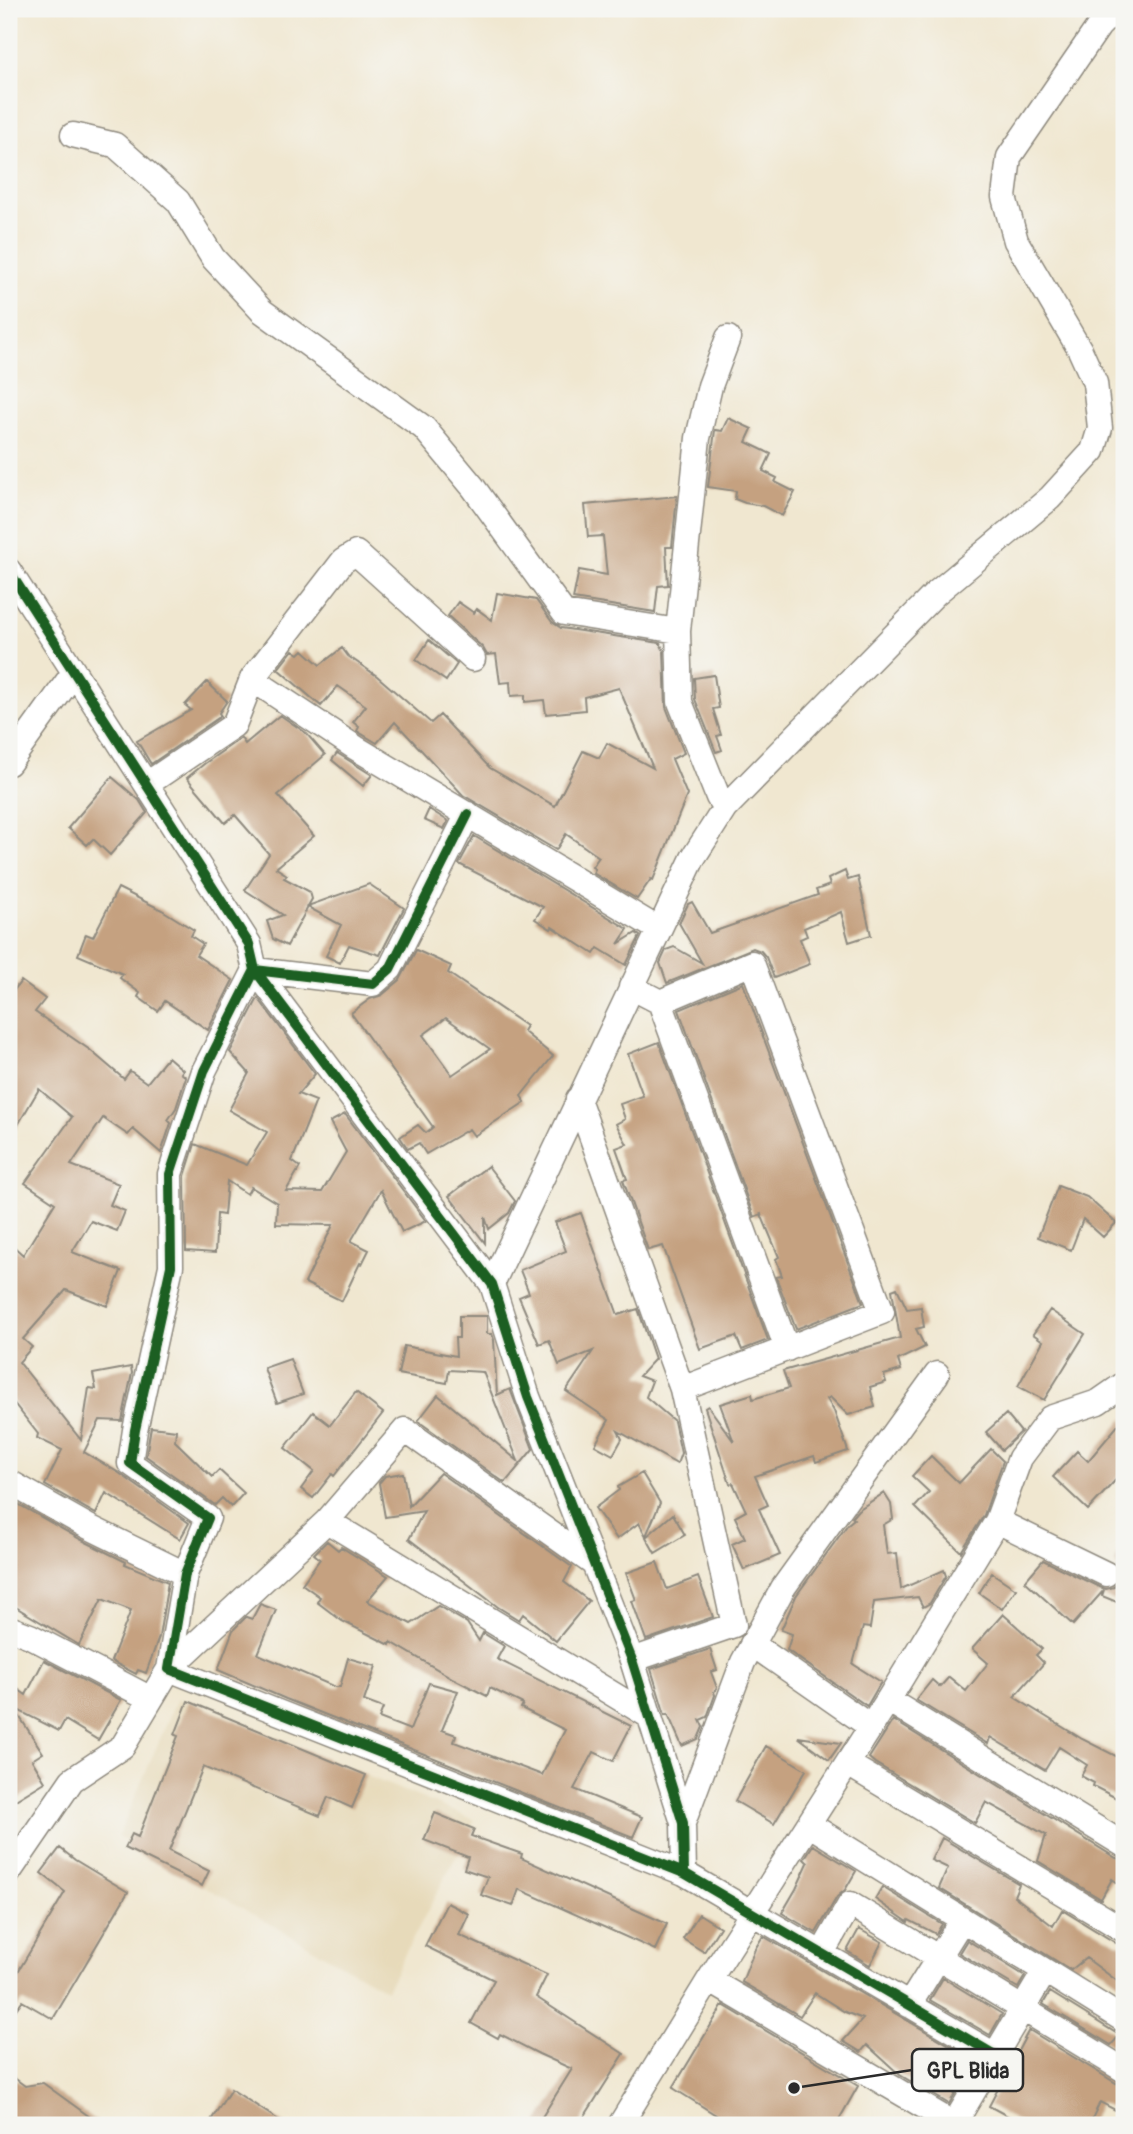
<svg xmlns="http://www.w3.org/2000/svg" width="1133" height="2134" font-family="Pangolin,sans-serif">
<rect width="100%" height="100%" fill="#f6f6f2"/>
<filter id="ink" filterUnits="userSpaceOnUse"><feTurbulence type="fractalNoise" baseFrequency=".0143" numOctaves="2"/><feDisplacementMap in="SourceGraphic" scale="14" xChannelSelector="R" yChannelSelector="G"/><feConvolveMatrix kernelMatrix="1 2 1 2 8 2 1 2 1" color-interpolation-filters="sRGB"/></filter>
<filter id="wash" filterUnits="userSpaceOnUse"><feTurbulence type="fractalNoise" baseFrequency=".00686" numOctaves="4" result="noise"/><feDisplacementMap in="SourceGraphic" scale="28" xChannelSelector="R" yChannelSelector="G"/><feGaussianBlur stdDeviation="1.57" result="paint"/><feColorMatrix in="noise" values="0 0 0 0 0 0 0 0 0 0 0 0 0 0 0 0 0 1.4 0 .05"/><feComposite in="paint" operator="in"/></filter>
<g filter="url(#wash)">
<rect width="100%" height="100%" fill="#f0e7d0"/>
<!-- built -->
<path fill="#e7daba" d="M177,1699L475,1820L386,1990L118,1837Z"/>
<g id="blocks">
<!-- building -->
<path fill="#c5a180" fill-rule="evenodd" d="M728,418L752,429L746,442L771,454L763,471L777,478L775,482L795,492L782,516L763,506L745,503L735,499L736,491L708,487L715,430L722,431Z
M677,496L672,547H666L668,585L658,586L655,612L573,599L579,570L607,575L603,536L588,537L585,505Z
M497,593L536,600L552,622L561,628L660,643L664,651L666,707L684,753L672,759L687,795L653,880L651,879L637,899L593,873L595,869L592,867L599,857L566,834L556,850L463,795L395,722L377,743L357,731L359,727L353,722L366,706L338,686L321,706L278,669L293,650L299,654L303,650L320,665L342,648L348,656L377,676L431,723L440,715L490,768L555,806L583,751L599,758L607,743L653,768L619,688L584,697L585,710L546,714L544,700L525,702V695L511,696L510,682L500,683L496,654L487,655L483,648L448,616L458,602L474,613L477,609L492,620Z
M429,640L457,664L446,681L416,660Z
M714,675L719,708L713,709L721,735L717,736L722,750L716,752L695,699L694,678Z
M207,682L227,701L219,713L221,716L151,764L137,741L191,710L185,705Z
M280,715L306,733L325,755L278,795L314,836L276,868L287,875L284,878L310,892L312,899L308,906L369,884L404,908L380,955L349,945L340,963L326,956L341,925L308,907L287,946L273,939L267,921L283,915L245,890L269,854L235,815L225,823L187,778L204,764L241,738L245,744Z
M337,753L372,775L363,786L332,760Z
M112,777L139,800L147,813L110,855L93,839L87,845L68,828Z
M429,809L448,821L444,829L424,820Z
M474,836L628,929L618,944L636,933L640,936L626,965L598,948L594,954L552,927L551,929L535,919L543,907L459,864Z
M845,871L848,880L858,877L871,935L849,942L841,912L804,928L807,936L800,939L810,964L774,978L766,957L761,951L753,948L667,983L660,963L666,950L674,947L702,963L679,923L688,904L692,902L710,933L818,895L816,890L830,885L828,879Z
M118,888L162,910L194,930L191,936L203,944L196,955L233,980L208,1030L165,1001L158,1011L138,997L140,993L120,978L123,974L78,955L86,934L93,937Z
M416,950L451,966L448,973L526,1026L523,1031L553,1056L521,1096L525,1102L474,1136L469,1129L426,1154L419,1143L408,1149L400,1137L418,1125L426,1133L433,1127L351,1013L370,999L382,995L400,980ZM446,1018L490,1049L452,1075L423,1035Z
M21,981L45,999L35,1012L90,1050L124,1079L130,1071L147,1083L168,1057L183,1070L181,1073L186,1077L176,1108L168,1120L171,1123L161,1153L133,1129L128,1135L103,1118L71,1165L119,1184L110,1205L125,1211L117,1231L91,1221L72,1252L121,1271L107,1306L66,1290L23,1339L32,1347L19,1362L81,1440L89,1388L96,1389L93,1374L131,1367L132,1373L122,1421L100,1420L84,1452L119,1473L189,1523L180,1539L106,1493L96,1514L45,1485L62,1450L37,1438L38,1434L9,1397V1242L23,1255L55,1203L25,1183L72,1117L39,1089L9,1140V997Z
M743,983L863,1303L796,1329L776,1277L782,1276L776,1259L779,1257L761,1214L754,1217L679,1010Z
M258,998L315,1074L298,1094L316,1101L292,1161L300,1167L286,1191L322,1192L346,1152L330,1122L345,1114L426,1221L402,1232L381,1190L351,1241L369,1250L362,1264L360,1263L342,1301L305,1283L333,1225L276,1224L277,1203L251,1187L247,1194L227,1181L224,1215L217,1214L215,1253L186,1251L185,1176L195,1144L247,1165L267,1132L229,1110L249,1073L230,1052Z
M659,1042L768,1340L742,1350L736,1336L700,1349L663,1246L648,1250L623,1180L627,1179L616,1148L627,1144L616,1124L625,1119L620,1104L643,1096L628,1054Z
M488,1166L515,1201L509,1213L489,1229L485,1217V1243L449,1196Z
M1058,1186L1087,1197L1116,1223L1103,1237L1083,1219L1071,1250L1038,1237Z
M581,1213L618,1315L638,1309L655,1359L639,1376L652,1381L646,1397L674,1421L681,1453L677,1464L618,1431L622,1439L613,1455L595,1445L609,1420L566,1391L593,1351L559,1365L549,1340L539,1344L519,1297L529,1293L520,1270L566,1251L555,1222Z
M897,1288L907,1309L921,1307L924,1327L916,1329L925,1347L898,1360L901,1370L884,1375L886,1382L870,1387L875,1407L848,1415L830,1397L827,1399L834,1411L848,1451L816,1462L814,1456L755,1476L768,1505L759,1509L780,1555L744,1570L732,1544L745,1538L735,1517L746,1511L733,1483L730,1484L705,1408L708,1406L734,1442L720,1404L752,1394L753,1399L789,1388L783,1371L900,1338L892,1290Z
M1050,1310L1085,1334L1044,1400L1018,1386L1043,1341L1033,1334Z
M459,1316H487V1334H492L494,1340L497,1395L510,1389L533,1449L505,1483L418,1421L438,1395L518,1461L483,1372L449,1370L447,1383L398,1374L404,1346L456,1356L455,1338H459Z
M290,1359L303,1394L277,1403L264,1368Z
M356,1392L383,1413L334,1476L332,1474L313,1498L301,1489L314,1471L285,1448L313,1412L330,1425Z
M1006,1414L1021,1432L1002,1450L986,1432Z
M1124,1418V1471L1088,1510L1053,1477L1077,1451L1088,1461Z
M151,1427L176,1430L175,1441L212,1477L219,1470L244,1493L231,1507L222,1498L215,1505L146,1456Z
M991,1449L1003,1461L984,1515L961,1552L915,1507L929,1492L912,1476L931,1456L959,1483Z
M403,1473L409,1506L440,1473L572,1567L564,1582L589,1601L556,1641L523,1614L519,1620L498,1607L409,1539L424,1511L385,1517L379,1483L385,1476Z
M642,1473L660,1503L646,1536L639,1523L617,1539L595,1508L619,1490L618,1487Z
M884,1493L891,1504L893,1519L883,1525L887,1554L897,1553L901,1589L944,1570L946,1576L930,1603L923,1607L918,1597L874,1602L870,1628L863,1627L853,1664L881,1682L867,1706L787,1650L792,1634L781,1630L796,1596L848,1524L854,1519L852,1517L858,1510Z
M9,1499L80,1539L126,1562L125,1564L168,1582L159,1637L146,1673L138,1670L136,1674L111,1661L131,1610L102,1599L79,1645L9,1603Z
M673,1514L685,1535L655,1553L646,1537Z
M327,1541L338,1550L341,1547L388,1576L367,1601L411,1624L438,1606L467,1623L479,1641L483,1633L504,1646L497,1659L631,1726L613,1761L594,1752L574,1789L642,1817L633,1837L286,1699L218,1670L233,1630L246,1617L252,1619L260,1604L276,1610L258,1654L335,1687H340L348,1658L376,1666L364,1701L383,1708L379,1718L410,1730L429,1683L458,1691L442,1730L456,1735L454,1742L542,1775L565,1730L521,1708L523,1704L490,1688L487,1696L454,1679L391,1642L390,1645L342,1621L317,1602L320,1597L302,1584L320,1559L314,1554Z
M1123,1542L1124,1605L1102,1596L1104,1590L1073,1625L1025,1581L1043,1560L1099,1587L1106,1589L1114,1587L1120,1580L1121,1572L1115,1563Z
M657,1562L667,1589L698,1577L713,1617L646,1640L632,1601L636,1600L626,1573Z
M992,1573L1016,1589L1002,1609L979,1593Z
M1003,1614L1042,1649L1036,1655L1044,1663L1014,1697L1082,1739L1124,1760V1802L1093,1786L1094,1783L1081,1776L1087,1765L1059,1747L1045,1770L990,1737L988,1744L916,1700L932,1680L940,1687L949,1677L966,1691L988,1663L972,1649Z
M710,1649L717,1670L711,1672L717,1688L714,1692L715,1695L707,1717L700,1720L703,1727L698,1739L682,1746L668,1714L665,1715L651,1669Z
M44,1660L121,1700L98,1740L65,1720L59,1731L14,1708L43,1753L32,1760L45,1782L9,1804V1683L26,1695Z
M188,1701L366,1775L352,1808L328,1797L320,1816L203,1767L169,1851L209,1871L202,1886L125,1848L132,1834L138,1837L178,1736L175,1735Z
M893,1720L1116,1858L1124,1860V1887L1112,1879L1101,1899L1038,1861L1046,1835L986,1802L975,1823L875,1763L869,1758Z
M798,1737L841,1743L829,1760Z
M766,1746L806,1770L774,1824L735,1801Z
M435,1813L474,1829L471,1836L522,1854L521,1858L667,1924L655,1950L519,1889L513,1906L481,1895L488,1877L464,1869L468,1857L424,1840Z
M942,1838L1019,1884L1014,1896L1053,1926L1062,1910L1116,1943L1124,1945V1986L1086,1958L1071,1970L939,1888L948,1868L931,1860Z
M813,1845L856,1871L845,1890L837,1897L816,1933L782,1913L796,1889L808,1863L804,1859Z
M60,1848L75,1860L128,1892L53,2019L22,2001L9,2019V1987L65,1892L41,1873Z
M882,1887L942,1924L936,1934L909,1920L908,1922L875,1899Z
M447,1903L469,1914L459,1935L547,1975L536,1997L624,2054L579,2125H537L572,2069L539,2054L500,2034L498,2038L471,2023L494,1980L425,1946Z
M699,1914L720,1927L704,1952L683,1939Z
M859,1929L882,1942L870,1965L847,1951Z
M763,1936L975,2060L949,2104L900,2075L867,2045L861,2052L843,2041L863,2019L845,2012L815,1993L800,2016L742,1982L755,1949Z
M967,1940L1025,1976L1018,1988L959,1953Z
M943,1978L1002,2014L990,2035L930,2000Z
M1050,1992L1116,2033L1121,2034L1111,2045L1043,2004Z
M723,2005L858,2086L836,2125H732L673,2088Z
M1029,2030L1116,2083L1124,2085V2103L1119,2112L1100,2102L1089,2125H1024L989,2106Z
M9,2074L25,2086L43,2083L101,2125H9Z
M231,2089L286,2125H208Z"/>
</g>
</g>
<g filter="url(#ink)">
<use href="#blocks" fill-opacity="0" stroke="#8e897e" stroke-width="2"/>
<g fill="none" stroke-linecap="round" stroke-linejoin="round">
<!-- minor casing -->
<g stroke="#8e897e" stroke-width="27">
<path id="minor" d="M73,135L115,145L178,201L213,258L262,311L424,428L473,487L564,613L678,631
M9,571L249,944L255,970L492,1284L528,1397L632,1660L683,1823L684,1873L995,2055
M252,679L356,748L658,929
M9,763L73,674
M147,784L234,725L252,679L343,561L356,553L473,659
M725,808L718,797L680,702L678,631L698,438L710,386L728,338
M468,814L390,969L373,984L255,970L204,1071L170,1174L171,1266L135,1430L130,1463L208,1518L185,1574L169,1669L684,1873
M631,987L660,1002L752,963L882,1312L682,1389L734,1625L632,1660
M660,1002L787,1349
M578,1099L682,1389
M492,1284L693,858L725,808L935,594L1050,498L1093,451L1100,428L1095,383L1080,350L1016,241L1004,197L1009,157L1099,26L1116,9
M9,1482L87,1526L185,1574
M327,1521L649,1716
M997,1521L1106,1574
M9,1628L30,1636L151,1699
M752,1644L871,1727
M888,1700L1124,1845
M848,1764L1124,1930
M683,1823L743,1662L783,1588L937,1374
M810,1825L1124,2020
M9,1872L72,1780L123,1746L169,1669L327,1521L405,1430L594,1564
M822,1953L850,1904L1124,2070
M709,1980L954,2124L1045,1971
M909,2005L962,1920
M620,2125L709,1980L888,1700L997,1521L1020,1458L1050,1418L1098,1402L1124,1384"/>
</g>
<!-- minor -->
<use href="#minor" stroke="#fff" stroke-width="24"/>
<!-- cycleway casing -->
<g stroke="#f6f6f2" stroke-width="15">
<path id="cycleway" d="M9,571L249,944L255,970L492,1284L528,1397L632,1660L683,1823L684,1873L995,2055
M468,814L390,969L373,984L255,970L204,1071L170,1174L171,1266L135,1430L130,1463L208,1518L185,1574L169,1669L684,1873"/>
</g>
<!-- cycleway -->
<use href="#cycleway" stroke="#1b5e20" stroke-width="10"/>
</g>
</g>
<!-- callouts -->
<path fill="none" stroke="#2b2b2b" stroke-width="2.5" d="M794 2088L912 2070"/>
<circle fill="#2b2b2b" stroke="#f6f6f2" stroke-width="2.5" cx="794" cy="2088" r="7"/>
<rect fill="#f6f6f2" stroke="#2b2b2b" stroke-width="2.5" x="912" y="2049" width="111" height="42" rx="7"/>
<g font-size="21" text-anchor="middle" font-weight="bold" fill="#2b2b2b">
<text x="968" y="2078">GPL Blida</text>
</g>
<!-- margin -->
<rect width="1133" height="2134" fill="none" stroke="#f6f6f2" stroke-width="35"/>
</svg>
